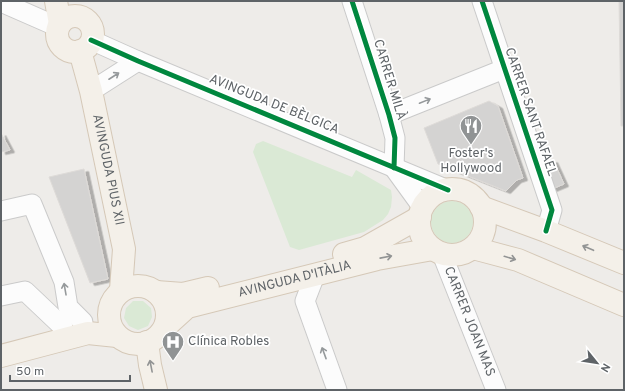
<svg xmlns="http://www.w3.org/2000/svg" width="625" height="391" font-family="Overpass,sans-serif">
<defs>
<filter id="shadow"><feDropShadow dx="4.5" dy="2.5" stdDeviation="0" flood-color="#0004"/></filter>
</defs>
<rect width="100%" height="100%" fill="#eeece9"/>
<!-- green -->
<path fill="#dae9d5" d="M263,141L352,177L356,170L391,190L392,197L391,207L388,214L383,220L364,232L299,250L290,247L253,152L256,144Z
M431 222a21 21 0 1 1 42 0a21 21 0 1 1-42 0Z
M133,301H143L151,308L152,317L148,326L138,330L129,326L124,318L126,308Z"/>
<!-- building -->
<path fill="#d4d3d2" stroke="#dedbd8" filter="url(#shadow)" d="M619,1H624V126H621Z
M489,101L498,106L523,178L517,180L506,191L438,164L424,128Z
M1,133L10,150L1,152Z
M553,160L564,184L552,189L541,165Z
M84,169L108,279L90,283L49,177Z"/>
<g fill="none" stroke-linecap="round" stroke-linejoin="round">
<!-- minor casing -->
<g stroke="#cacaca" stroke-width="21">
<g id="minor">
<path d="M352,1L389,115L395,138L394,168"/>
<path d="M482,1L552,210L546,231"/>
<path d="M1,2L58,27"/>
<path d="M91,40L138,61L448,190"/>
<path d="M91,91L138,61"/>
<path d="M389,115L504,69"/>
<path d="M394,168L423,208"/>
<path d="M1,211L32,204L64,282L68,307L83,322"/>
<path id="s1" d="M442,254L496,390"/>
<path d="M315,275L305,301L337,390"/>
<path d="M1,296L25,291L63,327"/>
</g>
</g>
<!-- major casing -->
<g stroke="#d5c8b7" stroke-width="24">
<g id="major">
<path d="M56,1L60,24"/>
<circle cx="75" cy="34" r="18"/>
<path id="s2" d="M80,51L91,91L124,249L121,290"/>
<circle cx="452" cy="222" r="33"/>
<path d="M481,207L546,231L624,263"/>
<path d="M473,248L518,260L624,305"/>
<path d="M344,254L365,248L420,217"/>
<circle cx="138" cy="315" r="29"/>
<path d="M156,292L183,294L208,288"/>
<path id="s3" d="M165,327L187,307L377,259L433,249"/>
<path d="M147,342L150,365L156,390"/>
<path d="M1,356L88,333L117,336"/>
</g>
</g>
<!-- minor -->
<use href="#minor" stroke="#fcfcfc" stroke-width="19"/>
<!-- major -->
<use href="#major" stroke="#f4f0e9" stroke-width="22"/>
<!-- cycleway casing -->
<g stroke="#fff" stroke-width="8">
<path id="cycleway" d="M352,1L389,115L395,138L394,168
M482,1L552,210L546,231
M91,40L138,61L448,190"/>
</g>
<!-- cycleway -->
<use href="#cycleway" stroke="#00873e" stroke-width="5"/>
</g>
<!-- one-way arrows -->
<defs><path id="oneway-shaft" d="M-6 0H5M1.5-3L5.5 0L1.5 3" fill="none" stroke-width="1.6" stroke-linecap="round" stroke-linejoin="round"/></defs>
<g stroke="#95999b">
<use href="#oneway-shaft" transform="translate(114 76) rotate(-33)"/>
<use href="#oneway-shaft" transform="translate(425 101) rotate(-22)"/>
<use href="#oneway-shaft" transform="translate(65 289) rotate(-100)"/>
<use href="#oneway-shaft" transform="translate(324 353) rotate(-110)"/>
</g>
<g stroke="#929494">
<use href="#oneway-shaft" transform="translate(588 248) rotate(-157)"/>
<use href="#oneway-shaft" transform="translate(386 257) rotate(-11)"/>
<use href="#oneway-shaft" transform="translate(510 258) rotate(16)"/>
<use href="#oneway-shaft" transform="translate(151 366) rotate(-101)"/>
</g>
<!-- icons -->
<defs>
<g id="restaurant-pin" transform="scale(1.15)"><path d="M0 17L-7.5 6A9.5 9.5 0 1 1 7.5 6Z" fill="#909394" stroke="#fff"/><path d="M-5-6h1v4h1v-4h1v4h1v-4h1v5L-1.5 .5V6h-2V.5L-5-1ZM5-6V6H3V1.5H1.5Q1.5-4 5-6Z" fill="#fff"/></g>
<g id="hospital-pin" transform="scale(1.15)"><path d="M0 17L-7.5 6A9.5 9.5 0 1 1 7.5 6Z" fill="#909394" stroke="#fff"/><path d="M-5-5h3v3.5h4V-5h3V5h-3V1.5h-4V5h-3Z" fill="#fff"/></g>
</defs>
<g fill-rule="evenodd">
<use href="#restaurant-pin" x="471" y="126"/>
<use href="#hospital-pin" x="173" y="342"/>
</g>
<g text-anchor="middle" dominant-baseline="central" stroke-width="3.5" stroke-linejoin="round" paint-order="stroke">
<!-- street labels -->
<g font-size="13" fill="#5e6367" stroke="#fff">
<text transform="translate(389 80) rotate(73)">CARRER MILÀ</text>
<text transform="translate(274 105) rotate(22)">AVINGUDA DE BÈLGICA</text>
<text transform="translate(530 112) rotate(71)">CARRER SANT RAFAEL</text>
<text stroke="none"><textPath href="#s2" startOffset="122">AVINGUDA PIUS XII</textPath></text>
<text stroke="none"><textPath href="#s3" startOffset="141">AVINGUDA D'ITÀLIA</textPath></text>
<text stroke="none"><textPath href="#s1" startOffset="73">CARRER JOAN MAS</textPath></text>
</g>
<!-- poi labels -->
<g font-size="13" fill="#5e6367" stroke="#fff">
<text x="471" y="154">Foster's<tspan x="471" dy="15">Hollywood</tspan></text>
<text x="188" y="342" text-anchor="start">Clínica Robles</text>
</g>
</g>
<!-- border -->
<rect width="625" height="391" fill="none" stroke="#5e6367" stroke-width="4"/>
<!-- north arrow -->
<g transform="translate(597 363) rotate(120)" stroke="#ffffff" stroke-width="3" paint-order="stroke">
<path d="M0-3L7 15L0 10L-7 15Z" fill="#5e6367"/>
<text y="-6" font-size="11" font-weight="bold" text-anchor="middle" fill="#5e6367">N</text>
</g>
<!-- scale -->
<path d="M10 375v6h120v-6" fill="none" stroke="#5e6367" stroke-width="2"/>
<text x="16" y="375" font-size="12" fill="#5e6367" stroke="#ffffff" stroke-width="3" paint-order="stroke">50 m</text>
</svg>
